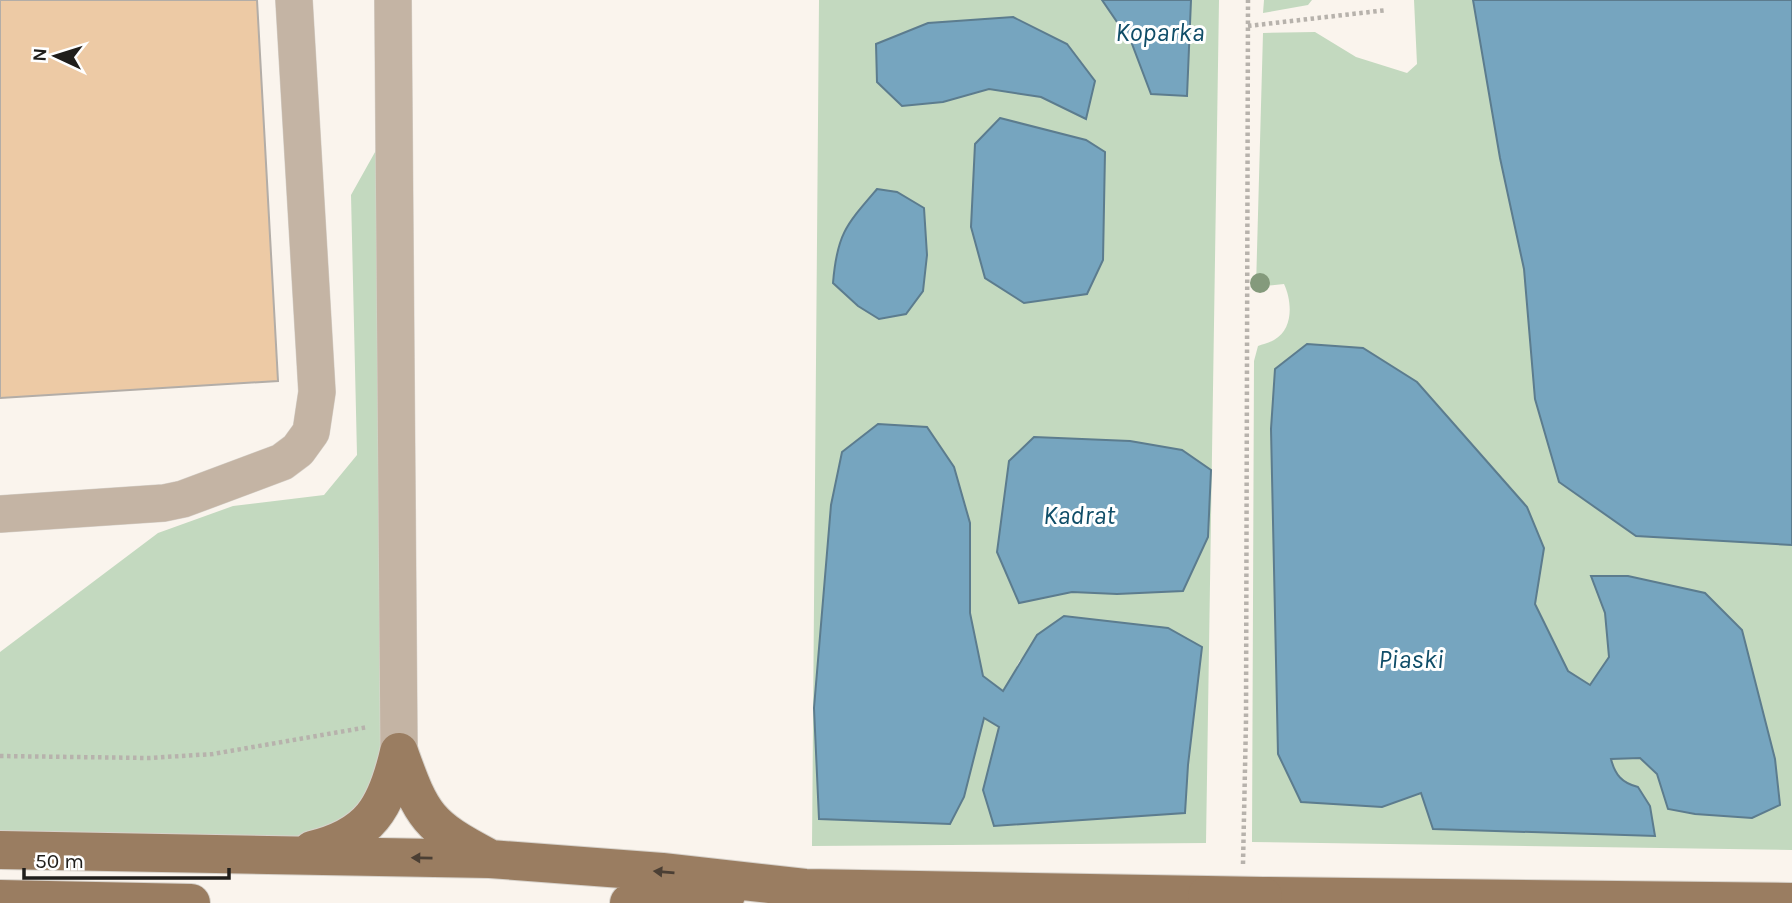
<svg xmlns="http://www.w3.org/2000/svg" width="1792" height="903" font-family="Karla,sans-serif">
<rect width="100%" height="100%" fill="#faf4ed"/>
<!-- green -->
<path fill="#c3d9bf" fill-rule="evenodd" d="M819,0H1102L1133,44L1151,94L1187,96L1191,0H1219L1206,843L812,846ZM1095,81L1085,118L1041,97L989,89ZM971,227L1024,303L985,278ZM1034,437L1130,441L1182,450L1211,470L1208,537L1183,591L1117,594L1072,592L1019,602ZM842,452L970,523V613L983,676L1004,691L1020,660L1188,765L1185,813L983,791L999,726L984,718L972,761L819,819L814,708L831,505Z
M1264,0H1312L1308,5L1263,13Z
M1414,0H1473L1500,158L1524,269L1535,399L1636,536L1792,545V850L1252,842L1254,361L1258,346C1263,344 1269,343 1274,340C1294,329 1292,301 1284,284L1256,287L1263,33L1315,32L1356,57L1407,73L1417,64ZM1275,369L1544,548L1535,604L1568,671L1590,685L1609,657L1605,613L1592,577L1742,630L1774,759L1780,805L1657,774L1640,758L1611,759C1615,775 1622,783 1638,787L1650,806L1654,835L1421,793L1382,807L1278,754L1271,429Z
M379,145L380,771L363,801L342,820L295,840L0,831V652L158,533L233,506L324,495L357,455L351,195Z"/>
<!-- water -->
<path fill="#76a5bf" stroke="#5c7c8e" stroke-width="2" d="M1102,0H1191L1187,96L1151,94L1132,44Z
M1473,0H1792V545L1636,536L1559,482L1535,399L1524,269L1500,158Z
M1013,17L1067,44L1095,81L1086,119L1041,97L989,89L943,102L902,106L877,82L876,44L928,23Z
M1000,118L1086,140L1105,152L1103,260L1087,294L1024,303L985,278L971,227L975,144Z
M877,189L897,192L924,208L927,255L923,291L906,314L879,319L858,306L833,283C837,234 846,225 877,189Z
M1307,344L1363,348L1417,382L1527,507L1544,548L1535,604L1568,671L1590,685L1609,657L1605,613L1591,576H1628L1705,593L1742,630L1775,759L1780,805L1752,818L1695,814L1668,809L1657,774L1640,758L1611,759C1615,775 1622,783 1638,787L1650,806L1655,836L1433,829L1421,793L1382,807L1301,802L1278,754L1271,429L1275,369Z
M878,424L927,427L954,467L970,523V613L983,676L1003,691L1037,635L1064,616L1168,628L1202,647L1188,765L1185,813L994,826L983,790L999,727L984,718L964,797L950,824L819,819L814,708L831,505L842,452Z
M1034,437L1130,441L1182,450L1211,470L1208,537L1183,591L1117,594L1072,592L1019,603L997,552L1009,461Z"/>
<!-- building -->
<path fill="#edcaa5" stroke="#b3ada7" stroke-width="2" d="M0,0H257L278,381L0,398Z"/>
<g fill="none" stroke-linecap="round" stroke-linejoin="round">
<!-- minor casing -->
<g stroke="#d7d2cb" stroke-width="38">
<path id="minor" d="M393,0L399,752
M0,514L164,503L183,499L282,462L298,450L311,432L317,392L294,0"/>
</g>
<!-- major casing -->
<g stroke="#d7d2cb" stroke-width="40">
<path id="major" d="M399,752C422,817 428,826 489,858
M0,850L490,859L662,872L805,888L1207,895
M312,850C370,836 386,808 399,752
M1263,896L1792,902
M0,899L191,903
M629,903L726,895"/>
</g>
<!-- path -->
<path stroke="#b7b2ac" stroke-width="4.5" stroke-dasharray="3.5 3.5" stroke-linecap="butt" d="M1248,26L1387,10
M0,756L149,758L213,754L368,727
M1243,864L1246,721L1248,0"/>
<!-- minor -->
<use href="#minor" stroke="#c4b4a4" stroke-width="37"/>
<!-- major -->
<use href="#major" stroke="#9a7d61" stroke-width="38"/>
<!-- major-bridge casing -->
<g stroke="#d7d2cb" stroke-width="40" stroke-linecap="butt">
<path id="major-bridge" d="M1207,895L1263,896"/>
</g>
<!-- major-bridge -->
<use href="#major-bridge" stroke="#9a7d61" stroke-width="38"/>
</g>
<!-- trees -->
<circle fill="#849a7c" cx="1260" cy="283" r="10"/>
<!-- one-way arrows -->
<defs><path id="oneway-solid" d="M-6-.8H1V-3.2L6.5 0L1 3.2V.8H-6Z" transform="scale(1.75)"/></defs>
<g fill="#4b3f34">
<use href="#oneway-solid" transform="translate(422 858) rotate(-179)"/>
<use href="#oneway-solid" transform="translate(664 872) rotate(-175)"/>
</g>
<g text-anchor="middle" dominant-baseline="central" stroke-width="6" stroke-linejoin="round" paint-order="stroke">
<!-- water labels -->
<g font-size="26" font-style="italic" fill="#0f4d68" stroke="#fff">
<text x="1160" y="32">Koparka</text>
<text x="1079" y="515">Kadrat</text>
<text x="1411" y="659">Piaski</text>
</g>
</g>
<!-- north arrow -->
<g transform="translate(56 56) rotate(274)" stroke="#ffffff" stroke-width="5" paint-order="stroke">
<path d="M0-5L12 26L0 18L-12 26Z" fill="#201e1b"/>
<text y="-10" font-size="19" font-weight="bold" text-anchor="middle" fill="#201e1b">N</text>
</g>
<!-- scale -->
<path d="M24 868v10h205v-10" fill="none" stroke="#201e1b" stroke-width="3.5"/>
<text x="35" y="868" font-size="21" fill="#201e1b" stroke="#ffffff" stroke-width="5" paint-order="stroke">50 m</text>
</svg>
